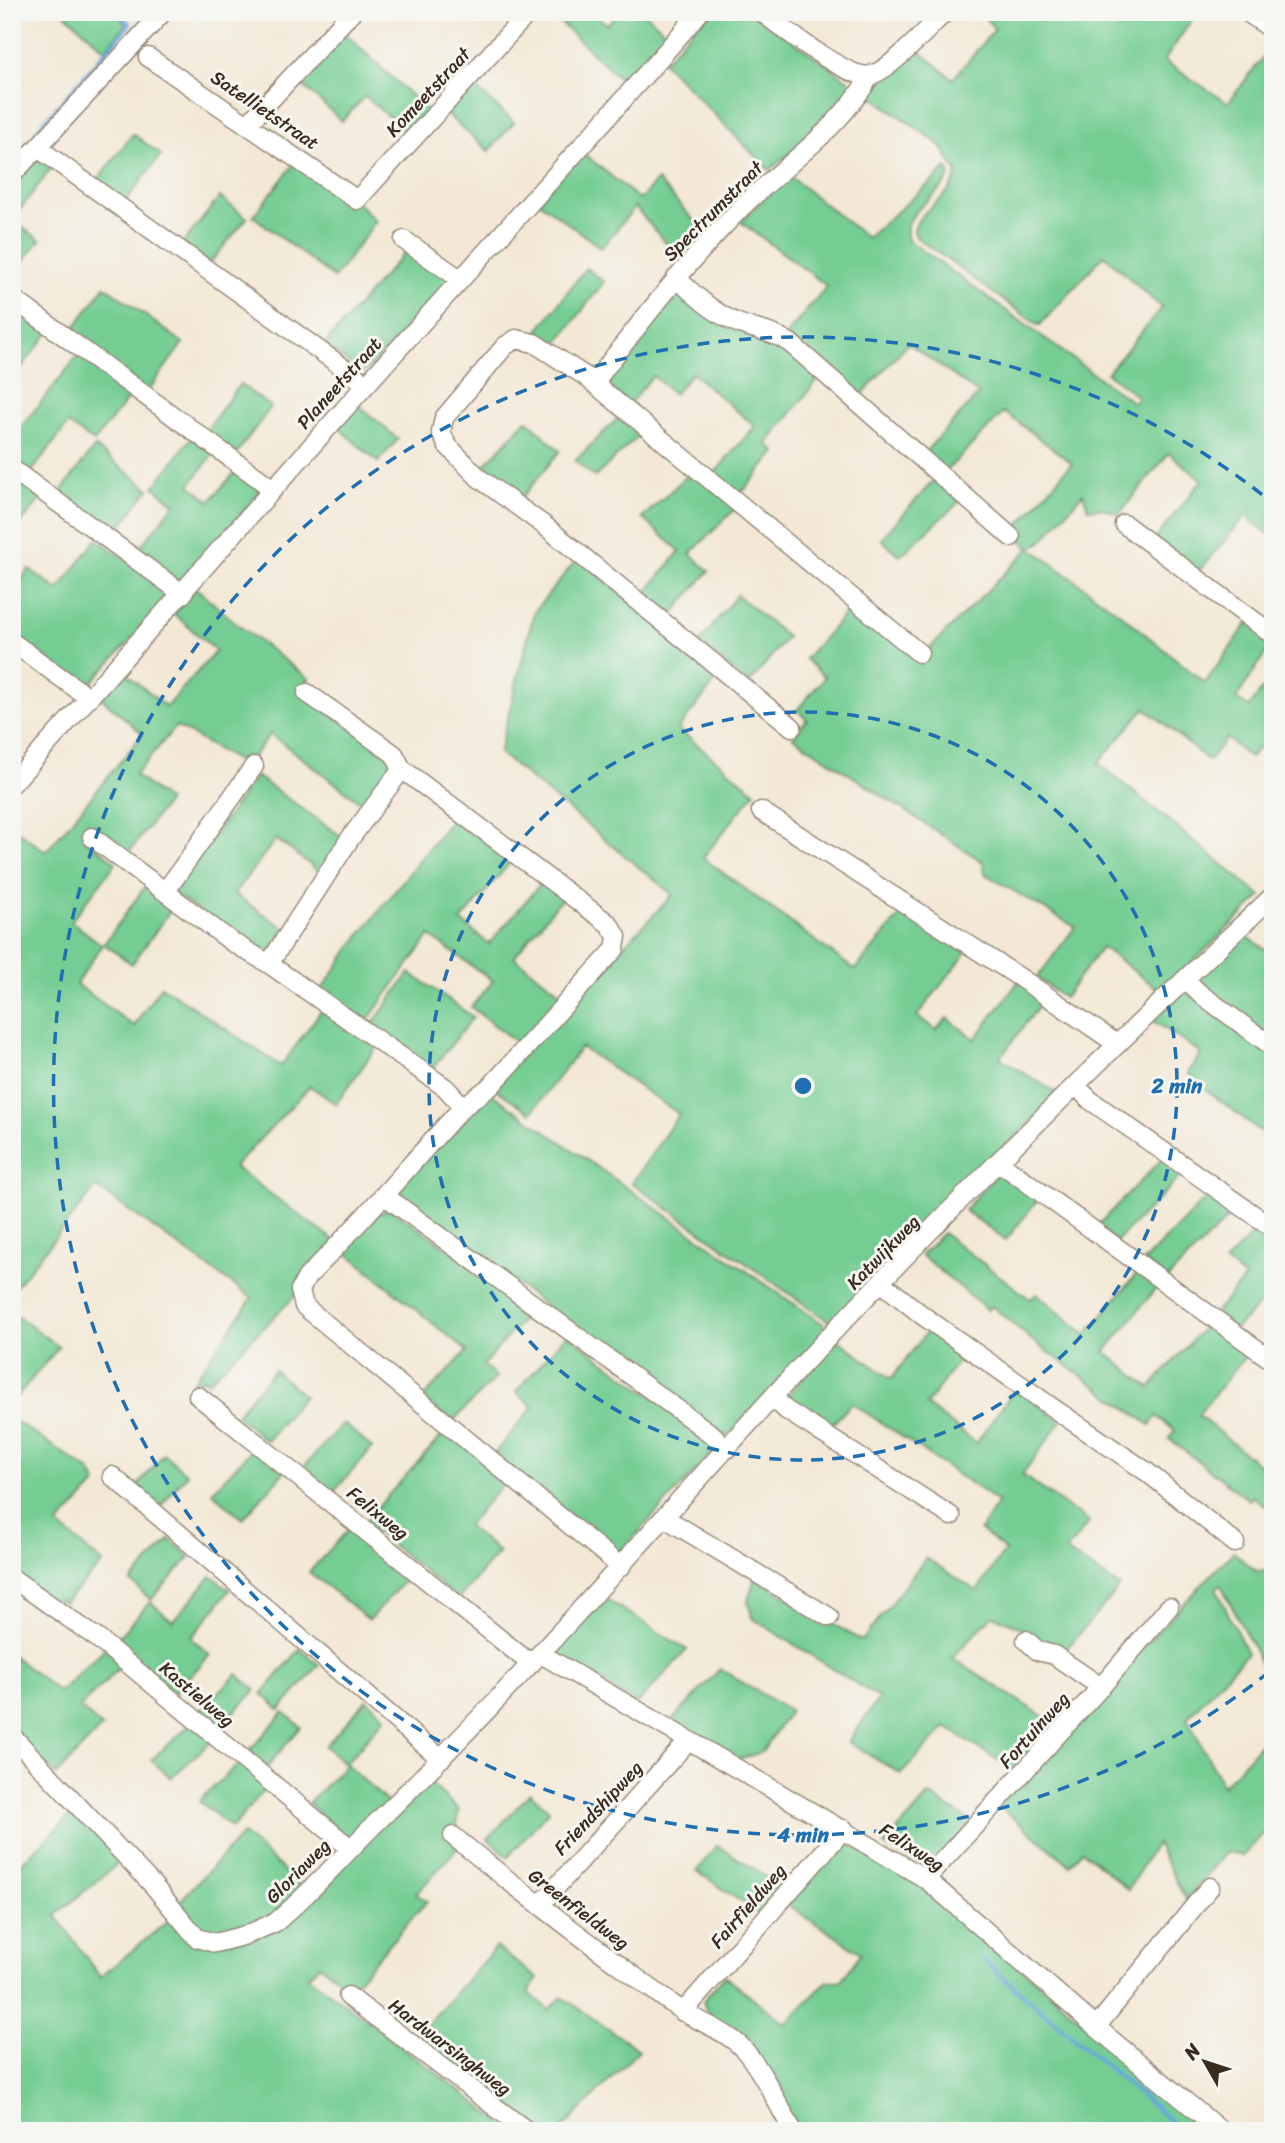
<svg xmlns="http://www.w3.org/2000/svg" width="1285" height="2143" font-family="Sriracha,sans-serif">
<rect width="100%" height="100%" fill="#f6f6f2"/>
<filter id="ink" filterUnits="userSpaceOnUse"><feTurbulence type="fractalNoise" baseFrequency=".0143" numOctaves="2"/><feDisplacementMap in="SourceGraphic" scale="14" xChannelSelector="R" yChannelSelector="G"/><feConvolveMatrix kernelMatrix="1 2 1 2 8 2 1 2 1" color-interpolation-filters="sRGB"/></filter>
<filter id="wash" filterUnits="userSpaceOnUse"><feTurbulence type="fractalNoise" baseFrequency=".00686" numOctaves="4" result="noise"/><feDisplacementMap in="SourceGraphic" scale="28" xChannelSelector="R" yChannelSelector="G"/><feGaussianBlur stdDeviation="1.57" result="paint"/><feColorMatrix in="noise" values="0 0 0 0 0 0 0 0 0 0 0 0 0 0 0 0 0 1.4 0 .05"/><feComposite in="paint" operator="in"/></filter>
<g filter="url(#wash)">
<rect width="100%" height="100%" fill="#f3e8d5"/>
<!-- green -->
<path fill="#74cd93" stroke="#587c58" stroke-width="2" d="M63,12H115L126,24L105,50Z
M549,12H593L607,25L618,12H644L673,39L629,87Z
M708,12H752L848,80L855,88L811,138L769,170L663,62Z
M980,12H1093L1109,24L1117,12H1197L1164,61L1228,103L1273,44V537L1245,516L1198,572L1155,539L1202,480L1169,453L1119,514L1102,508L1088,509L1083,493L1040,543L1031,548L1123,616L1205,683L1248,623L1273,642L1236,699L1249,707L1273,675V730L1250,758L1226,738L1209,761L1145,708L1098,763L1261,896L1162,992L1102,947L1064,998L1037,978L1075,927L985,874L983,862L793,737L807,719L797,710L825,677L805,659L854,604L919,659L1030,548L1012,533L1072,463L1004,412L945,472L924,453L979,394L908,343L859,398L786,335L827,286L741,222L787,174L867,238L947,168L950,175C940,198 899,212 908,240L1134,403L1138,397L1107,373L1162,308L1104,255L1039,326L916,237L914,232C918,206 951,203 957,172L940,145L870,95V90L917,49L953,79L995,29Z
M343,32L429,112L408,134L365,96L342,121L298,81Z
M471,84L514,122L489,151L445,113Z
M133,134L161,155L124,203L96,182Z
M582,152L640,200L657,180L710,238L684,264L635,207L601,248L538,201Z
M40,158L53,166L12,220V185L36,160Z
M298,159L356,201L376,221L334,278L253,216Z
M220,197L247,218L209,264L183,243Z
M12,220L40,240L12,276Z
M409,247L447,273L450,284L367,370L362,372L324,345Z
M586,268L604,282L552,350L534,336Z
M105,286L183,343L148,391L70,334Z
M678,289L773,337L820,377L767,444L776,452L738,497L712,476L755,426L692,373L674,394L653,376L628,405L610,387L611,375L617,370L632,346Z
M23,312L49,332L12,380V326Z
M80,353L132,393L94,442L68,424L30,474L12,460V439Z
M240,384L271,407L236,454L205,432Z
M356,403L398,439L378,462L336,426Z
M622,414L643,431L595,477L575,461Z
M527,420L560,451L518,502L481,469Z
M191,438L213,454L190,485L210,501L238,469L261,490L182,583L136,552L175,504L154,487Z
M95,447L149,489L113,536L58,495Z
M692,471L736,508L690,554L709,571L669,618L643,596L680,551L642,518Z
M12,478L41,499L12,534Z
M935,479L960,501L900,556L881,539Z
M97,539L165,588L171,598L89,685L83,686L12,633V592L29,569L58,590Z
M578,558L721,675L678,729L755,792L703,858L855,970L904,911L966,953L917,1016L936,1030L947,1018L975,1039L1019,981L1044,999L1000,1058L1058,1094L831,1323L632,1183L679,1114L581,1047L531,1113L494,1088L590,980L673,895L499,753L534,612Z
M196,588L238,625L309,679L300,693L390,755L396,769L367,807L270,734L246,766L176,726L135,775L168,801L129,852L95,826L85,838L116,863L71,921L102,945L76,984L134,1026L161,986L281,1066L324,1007L378,1045L336,1104L310,1086L234,1167L336,1242L296,1295L208,1382L204,1378L190,1386L252,1298L96,1187L12,1291V827L46,852L143,734L99,696L122,670L166,707L216,651L174,614Z
M737,595L787,637L749,684L699,643Z
M256,776L345,839L321,873L276,839L234,894L286,929L266,957L173,893Z
M457,813L514,858L461,921L489,944L543,881L563,897L514,957L566,997L521,1046L471,1007L493,981L430,936L364,1025L318,995L353,944Z
M147,884L175,904L132,964L104,944Z
M1244,934L1273,955V1042L1195,979Z
M410,973L473,1017L429,1073L371,1026Z
M1186,990L1273,1053V1141L1205,1089L1188,1073L1201,1053L1152,1020Z
M489,1092L823,1324L827,1330L728,1436L719,1434L398,1196C402,1172 470,1112 489,1092Z
M1165,1156L1185,1172L1116,1242L1097,1226Z
M1001,1172L1039,1198L1006,1240L964,1210L996,1175Z
M1214,1190L1238,1208L1167,1279L1144,1261Z
M386,1210L394,1211L533,1308L483,1365L496,1377L451,1423L423,1398L467,1351L342,1249L379,1213Z
M1261,1226L1273,1234V1291L1235,1329L1214,1314L1245,1278L1225,1262Z
M943,1233L1030,1299L1037,1294L1086,1335L1139,1271L1158,1286L1105,1352L1150,1388L1209,1321L1250,1350L1198,1415L1273,1476V1503L1268,1508L1253,1496L1249,1500L1169,1439L1175,1431L1157,1416L1150,1425L1033,1341L992,1306L988,1310L921,1255Z
M12,1312L59,1347L12,1402Z
M930,1328L964,1354L926,1405L976,1443L1015,1389L1061,1421L1022,1475L1089,1522L1066,1551L1120,1587L1062,1654L1017,1626L993,1615L952,1658L1058,1726L1016,1772L946,1727L901,1774L848,1742L879,1698L752,1618L748,1600L755,1578L862,1641L926,1558L977,1591L1005,1550L980,1530L998,1502L852,1403L828,1429L782,1401L838,1340L891,1379Z
M567,1334L709,1438L716,1449L618,1554L493,1455L533,1407L516,1392Z
M274,1370L304,1396L266,1441L236,1415Z
M12,1419L90,1471L97,1483L58,1525L103,1563L64,1603L59,1599L54,1606L12,1582Z
M343,1423L372,1448L331,1495L301,1470Z
M448,1429L508,1478L467,1526L499,1552L458,1599L364,1522Z
M254,1447L284,1472L243,1519L212,1492Z
M164,1454L187,1474L159,1508L135,1489Z
M352,1526L411,1573L369,1620L309,1572Z
M170,1539L190,1557L151,1600L131,1582Z
M1233,1552L1257,1572L1273,1570V1687L1221,1585L1216,1588L1247,1653L1187,1718L1223,1786L1273,1730V1823L1243,1856L1226,1852L1186,1900L1156,1843L1128,1890L1082,1850L1070,1865L999,1806L1136,1654Z
M211,1576L230,1590L191,1638L210,1655L174,1693L114,1642L150,1602L173,1621Z
M601,1596L687,1650L637,1704L562,1657L559,1653L561,1641Z
M105,1648L123,1664L79,1708L102,1727L56,1775L12,1730V1655L59,1692Z
M300,1649L319,1665L280,1710L262,1694Z
M720,1669L790,1711L762,1752L734,1761L669,1724Z
M237,1674L256,1690L218,1729L198,1713Z
M367,1700L386,1717L345,1764L325,1746Z
M284,1712L301,1727L267,1767L249,1751Z
M194,1721L215,1738L171,1778L151,1760Z
M242,1760L269,1784L232,1828L199,1801Z
M346,1764L389,1804L350,1839L308,1804Z
M427,1780L459,1810L457,1823L459,1846L416,1894L427,1901L351,1988L319,1965L308,1976L513,2131H12V1855L20,1864L75,1811L122,1860L56,1915L100,1977L173,1917L196,1944L257,1938Z
M530,1793L549,1810L508,1857L488,1839Z
M929,1795L972,1822L927,1869L884,1845Z
M243,1834L305,1889L277,1918L214,1939L200,1935L176,1905Z
M845,1839L917,1879L1211,2131H798L756,2055L707,2012L703,2001L724,1976L786,2024L827,1981L840,1982L861,1953L785,1903Z
M717,1845L784,1888L762,1916L697,1871Z
M496,1947L538,1979L528,1992L549,2010L562,1997L639,2050L560,2131H543L416,2037Z"/>
<g fill="none" stroke-linecap="round" stroke-linejoin="round">
<!-- stream -->
<path stroke="#67a6da" stroke-width="4.5" d="M37,130L130,24L119,12
M983,1960L1182,2131"/>
</g>
</g>
<g filter="url(#ink)">
<g fill="none" stroke-linecap="round" stroke-linejoin="round">
<!-- street casing -->
<g stroke="#97897a" stroke-width="21">
<path id="street" d="M761,12C782,27 849,81 871,75C892,69 928,28 945,12
M1247,12L1273,30
M148,57L357,200L529,12
M248,124L352,12
M38,148L366,384
M12,175L163,12
M404,240L460,279
M676,278C693,293 709,309 729,319C749,330 771,330 790,343L1011,537
M12,298L273,489
M594,383C641,321 688,261 743,206C786,164 840,129 870,76
M12,469L183,594
M1124,524L1273,635
M12,642L89,698
M307,693L394,754L402,769L609,924L617,936L615,949L491,1086L463,1107
M792,727L545,526L479,478L447,445L441,432L444,418L505,346L516,339L534,343L585,376L919,653
M12,784C142,639 270,491 401,346C500,235 602,126 700,12
M761,811L1019,977L1117,1044
M92,837L232,942L269,964L446,1088L463,1107C411,1163 362,1222 307,1277L300,1290L304,1306L621,1567
M165,892L254,766
M269,964L349,840L402,769
M1185,979L1199,993L1273,1047
M1076,1086L1090,1100L1273,1228
M999,1162L1273,1361
M385,1196L714,1436L727,1449
M882,1283L922,1315L1053,1408L1147,1472L1235,1543
M198,1396L531,1664
M773,1397L786,1410L951,1516
M112,1476L441,1759
M665,1518L829,1617
M12,1578L97,1638L350,1848
M1026,1640L1038,1651L1054,1655L1101,1687
M541,1654L926,1879L1096,2027L1221,2131
M12,1736L152,1884L197,1938L215,1943L246,1935L276,1922C312,1892 344,1854 378,1821C515,1687 641,1542 770,1400C930,1225 1100,1058 1273,896
M453,1836C525,1895 599,1951 675,2006C697,2022 729,2031 746,2052C765,2075 778,2105 793,2131
M926,1879L1101,1687L1169,1607
M540,1905L688,1741
M348,1996L527,2131
M683,2012L844,1829
M1096,2027L1210,1887"/>
</g>
<!-- street -->
<use href="#street" stroke="#fff" stroke-width="18"/>
</g>
</g>
<!-- distance rings -->
<g fill="none" stroke="#1f6fb2" stroke-width="3.5" stroke-dasharray="12 9">
<circle cx="803" cy="1086" r="374"/>
<path d="M1269 1672A749 749 0 1 1 1269 500"/>
</g>
<g text-anchor="middle" dominant-baseline="central" stroke-width="6" stroke-linejoin="round" paint-order="stroke">
<!-- street labels -->
<g font-size="19" fill="#3b2a1e" stroke="#f6f6f2">
<text transform="translate(428 92) rotate(-47)">Komeetstraat</text>
<text transform="translate(265 110) rotate(34)">Satellietstraat</text>
<text transform="translate(713 211) rotate(-45)">Spectrumstraat</text>
<text transform="translate(339 383) rotate(-48)">Planeetstraat</text>
<text transform="translate(883 1252) rotate(-46)">Katwijkweg</text>
<text transform="translate(378 1513) rotate(39)">Felixweg</text>
<text transform="translate(197 1694) rotate(40)">Kastielweg</text>
<text transform="translate(1034 1730) rotate(-48)">Fortuinweg</text>
<text transform="translate(598 1808) rotate(-47)">Friendshipweg</text>
<text transform="translate(912 1847) rotate(33)">Felixweg</text>
<text transform="translate(298 1871) rotate(-45)">Gloriaweg</text>
<text transform="translate(748 1906) rotate(-49)">Fairfieldweg</text>
<text transform="translate(579 1909) rotate(37)">Greenfieldweg</text>
<text transform="translate(450 2047) rotate(37)">Hardwarsinghweg</text>
</g>
</g>
<circle cx="803" cy="1086" r="10" fill="#1f6fb2" stroke="#f6f6f2" stroke-width="3.5"/>
<g font-size="21" text-anchor="middle" font-weight="bold" fill="#1f6fb2" stroke="#f6f6f2" stroke-width="6" stroke-linejoin="round" paint-order="stroke">
<text x="1177" y="1093">2 min</text>
<text x="803" y="1842">4 min</text>
</g>
<!-- margin -->
<rect width="1285" height="2143" fill="none" stroke="#f6f6f2" stroke-width="42"/>
<!-- north arrow -->
<g transform="translate(1205 2062) rotate(309)" stroke="#f6f6f2" stroke-width="5" paint-order="stroke">
<path d="M0-5L12 26L0 18L-12 26Z" fill="#3b2a1e"/>
<text y="-10" font-size="19" font-weight="bold" text-anchor="middle" fill="#3b2a1e">N</text>
</g>
</svg>
